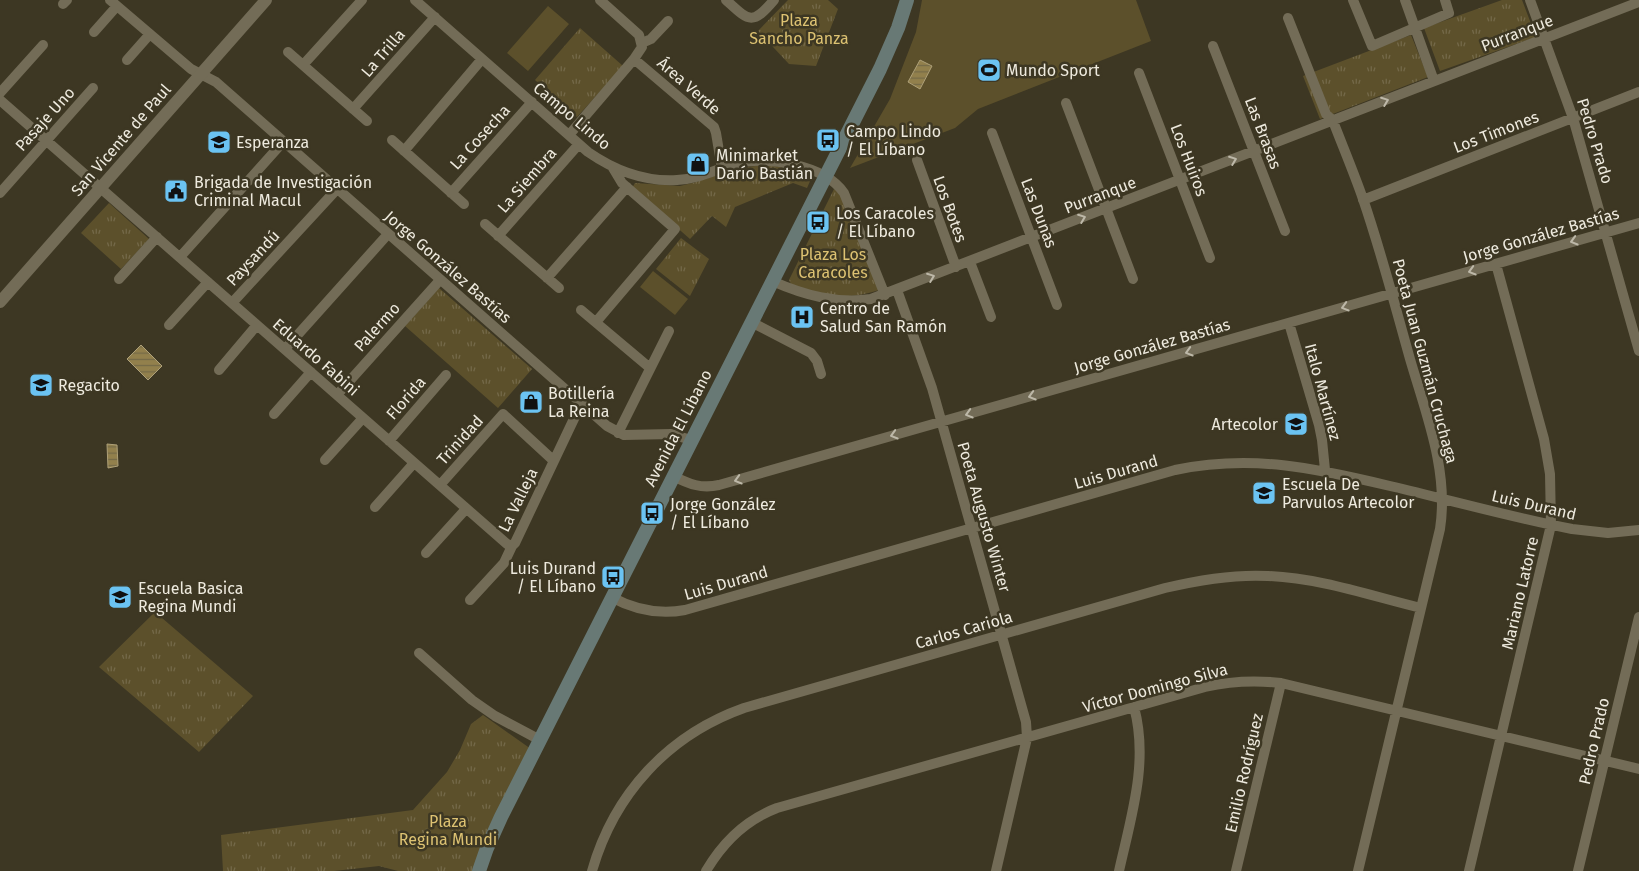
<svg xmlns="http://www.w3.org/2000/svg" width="1639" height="871" font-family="'Fira Sans',sans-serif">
<defs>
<pattern id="grass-tufts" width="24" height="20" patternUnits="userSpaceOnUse" patternTransform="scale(1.25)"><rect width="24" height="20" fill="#5c502b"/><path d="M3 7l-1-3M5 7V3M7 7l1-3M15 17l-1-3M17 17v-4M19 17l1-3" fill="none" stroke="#746949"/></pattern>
<pattern id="water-rules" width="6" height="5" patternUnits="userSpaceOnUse" patternTransform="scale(1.25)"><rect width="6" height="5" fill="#92804c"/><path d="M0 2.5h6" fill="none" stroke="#746948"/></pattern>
</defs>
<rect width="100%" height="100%" fill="#3d3723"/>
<!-- grass -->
<path fill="url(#grass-tufts)" d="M788,0H828L838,9L816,66L789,64L758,31Z
M1502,0H1522L1536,37L1440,71L1424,28Z
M580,28L623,66L577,117L535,80Z
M1411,35L1428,77L1320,119L1303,76Z
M762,165C778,167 800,167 811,179L807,188L793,183L735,207L726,227L712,216L690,239L632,188L635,183L680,186L696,182L734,169Z
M834,189L841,193L879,290C845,301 824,296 791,284L789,280Z
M109,203L149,239L121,269L81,233Z
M681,238L709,259L690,296L656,269Z
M439,288L532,369L498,408L405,326Z
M155,612L253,696L199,752L99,667Z
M483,715L531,749L474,871H398L379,866L334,871H223L221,835L413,810L447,772L460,750L471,724Z"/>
<!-- pitch -->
<path fill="#5c502b" d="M922,0H1136L1151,41L978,109L955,128L850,168L890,99L916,32Z
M548,6L569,24L528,71L507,53Z
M653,271L688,299L675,315L640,287Z"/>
<!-- water -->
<path fill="url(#water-rules)" stroke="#aea078" d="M920,60L932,66L920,89L908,82Z
M141,345L162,366L148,380L127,359Z
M107,444L117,445L118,466L108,468Z"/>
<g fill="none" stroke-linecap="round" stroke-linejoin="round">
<!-- minor -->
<path stroke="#736c57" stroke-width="10" d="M110,0L191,69L216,82L607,426L624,435L671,434L691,440
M415,0L588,152C614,170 644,182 677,180C699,179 714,170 735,164C766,155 825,165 844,193L885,295
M726,0C749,21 752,26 774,0
M1353,0L1372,46L1449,13L1445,0
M1405,0L1434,81
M1530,0L1573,118L1639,351
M63,4L67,0
M1288,18L1326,114L1333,121C1343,147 1354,173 1363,199C1381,251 1395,306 1410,359C1426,414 1449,471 1440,529L1358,871
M94,32L117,6
M642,43L651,39L668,21
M1213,46L1285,231
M288,52L367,121
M634,59L714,127L716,133L722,169
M127,60L150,34
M303,65L362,0
M1139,73L1210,258
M0,93L43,45
M0,100L507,544L512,546
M1066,103L1133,279
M353,109L435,17
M992,133L1057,305
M569,135L634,59L642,47L639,35L600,0
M392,140L464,204
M404,151L482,59
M917,160L956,267
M0,193L93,88
M451,193L532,102
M1363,200L1639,92
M485,224L559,288
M498,236L579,144
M180,257L283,142
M970,262L991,317
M547,278L627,187
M119,279L157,237
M772,281C804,295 836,304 871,299L1639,2
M897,290L932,388L1026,722L1027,738L996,871
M232,303L337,189
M581,310L650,368
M596,322L675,229L622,183L613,168
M751,322L811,353L817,361L821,374
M1289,323L1319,425L1322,440L1325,470
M169,325L208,282
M285,349L388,234
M219,370L257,325
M337,395L440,280
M274,414L311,372
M618,433L669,331
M389,441L446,375
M325,460L363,418
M673,476C689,484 701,489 719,485L1639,223
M440,485L503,414L554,461
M375,507L414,463
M426,553L466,509
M611,597C635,610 658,615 685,610L1175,470C1252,454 1315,468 1390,486C1450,500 1510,517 1572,529L1608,533L1639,530
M470,600L504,563L512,546L515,543L581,404
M419,653L472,700L495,716L540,740
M592,871C614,794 668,735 744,708L1165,588C1199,580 1233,574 1268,576C1320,578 1371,596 1421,608
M706,871C723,842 745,820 777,808L1205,687C1231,681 1255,680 1281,683L1639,769
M1119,871C1131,817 1149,762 1134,707
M1236,871L1281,683
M1469,871L1551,525L1550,474L1544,439L1496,264
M1578,871L1639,617"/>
<!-- tertiary -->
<path stroke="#736c57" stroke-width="12" d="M0,302L266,0"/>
<!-- secondary -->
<path stroke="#687975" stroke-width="14" d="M479,871L487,848L501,817L880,69L898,28L907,0"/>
</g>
<!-- one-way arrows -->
<defs><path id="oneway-chevron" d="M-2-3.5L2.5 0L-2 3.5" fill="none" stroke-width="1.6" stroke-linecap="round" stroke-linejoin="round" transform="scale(1.25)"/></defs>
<g stroke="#bdb8a8">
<use href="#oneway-chevron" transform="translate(1385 101) rotate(-21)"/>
<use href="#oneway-chevron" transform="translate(1233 160) rotate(-21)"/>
<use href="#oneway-chevron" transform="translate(1082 218) rotate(-21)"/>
<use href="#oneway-chevron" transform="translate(1574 241) rotate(164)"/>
<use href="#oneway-chevron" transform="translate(1472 271) rotate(164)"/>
<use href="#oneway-chevron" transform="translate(931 277) rotate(-21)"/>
<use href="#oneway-chevron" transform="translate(1345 307) rotate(164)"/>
<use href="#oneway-chevron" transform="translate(1189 352) rotate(164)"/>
<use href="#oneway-chevron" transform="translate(1032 396) rotate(164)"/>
<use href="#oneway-chevron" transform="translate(969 414) rotate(164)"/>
<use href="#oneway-chevron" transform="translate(894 435) rotate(164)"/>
<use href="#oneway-chevron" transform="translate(738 480) rotate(164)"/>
</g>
<!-- icons -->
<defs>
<g id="stadium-square" transform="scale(1.25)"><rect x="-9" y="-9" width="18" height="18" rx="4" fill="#6bc3f2" stroke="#3d3723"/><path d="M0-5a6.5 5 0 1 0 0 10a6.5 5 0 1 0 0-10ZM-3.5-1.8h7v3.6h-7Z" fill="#111"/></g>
<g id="bus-square" transform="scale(1.25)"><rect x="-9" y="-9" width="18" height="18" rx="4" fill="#6bc3f2" stroke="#3d3723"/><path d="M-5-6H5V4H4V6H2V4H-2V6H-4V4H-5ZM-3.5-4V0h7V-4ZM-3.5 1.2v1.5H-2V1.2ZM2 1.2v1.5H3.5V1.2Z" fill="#111"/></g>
<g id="school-square" transform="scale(1.25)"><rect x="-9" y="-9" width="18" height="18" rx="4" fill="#6bc3f2" stroke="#3d3723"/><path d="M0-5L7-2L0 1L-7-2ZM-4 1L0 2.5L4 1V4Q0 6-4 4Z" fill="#111"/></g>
<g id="shop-square" transform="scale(1.25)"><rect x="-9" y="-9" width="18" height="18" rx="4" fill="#6bc3f2" stroke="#3d3723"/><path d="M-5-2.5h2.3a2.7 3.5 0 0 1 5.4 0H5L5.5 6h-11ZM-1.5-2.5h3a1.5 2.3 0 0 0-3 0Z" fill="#111"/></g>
<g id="civic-square" transform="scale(1.25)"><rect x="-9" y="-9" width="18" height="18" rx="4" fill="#6bc3f2" stroke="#3d3723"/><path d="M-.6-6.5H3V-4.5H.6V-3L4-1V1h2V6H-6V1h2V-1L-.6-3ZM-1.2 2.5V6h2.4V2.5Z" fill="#111"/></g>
<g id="hospital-square" transform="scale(1.25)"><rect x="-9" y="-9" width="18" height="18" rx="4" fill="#6bc3f2" stroke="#3d3723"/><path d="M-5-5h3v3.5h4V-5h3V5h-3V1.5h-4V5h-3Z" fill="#111"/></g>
</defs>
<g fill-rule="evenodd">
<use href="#stadium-square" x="989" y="70"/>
<use href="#bus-square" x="828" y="140"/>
<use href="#school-square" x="219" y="142"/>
<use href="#shop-square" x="698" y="164"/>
<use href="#civic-square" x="176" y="191"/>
<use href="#bus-square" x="818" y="222"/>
<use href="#hospital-square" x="802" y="317"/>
<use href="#school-square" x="41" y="385"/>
<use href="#shop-square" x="531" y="402"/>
<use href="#school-square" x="1296" y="424"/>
<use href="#school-square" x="1264" y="493"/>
<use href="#bus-square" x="652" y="513"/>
<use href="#bus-square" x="613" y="577"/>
<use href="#school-square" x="120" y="597"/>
</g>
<g text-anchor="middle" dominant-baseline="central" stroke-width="5" stroke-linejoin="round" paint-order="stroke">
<!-- park labels -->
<g font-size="16" fill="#ddc272" stroke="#3d3723">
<text x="799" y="20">Plaza<tspan x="799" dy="18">Sancho Panza</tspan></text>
<text x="833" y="254">Plaza Los<tspan x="833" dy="18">Caracoles</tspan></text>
<text x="448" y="821">Plaza<tspan x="448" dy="18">Regina Mundi</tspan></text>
</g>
<!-- street labels -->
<g font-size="16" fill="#eeeade" stroke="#3d3723">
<text transform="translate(1517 33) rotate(-21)">Purranque</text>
<text transform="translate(383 53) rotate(-49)">La Trilla</text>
<text transform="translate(689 86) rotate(41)">Área Verde</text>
<text transform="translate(572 116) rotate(40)">Campo Lindo</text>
<text transform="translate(45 119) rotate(-48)">Pasaje Uno</text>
<text transform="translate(1496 132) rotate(-21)">Los Timones</text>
<text transform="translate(1263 133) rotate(69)">Las Brasas</text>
<text transform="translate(480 137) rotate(-48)">La Cosecha</text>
<text transform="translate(121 140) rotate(-49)">San Vicente de Paul</text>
<text transform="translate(1595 141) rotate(73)">Pedro Prado</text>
<text transform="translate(1189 160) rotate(69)">Los Huiros</text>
<text transform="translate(527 180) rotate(-49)">La Siembra</text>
<text transform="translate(1100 195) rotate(-21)">Purranque</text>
<text transform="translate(950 209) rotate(70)">Los Botes</text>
<text transform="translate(1039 213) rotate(69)">Las Dunas</text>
<text transform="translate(1541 235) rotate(-16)">Jorge González Bastías</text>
<text transform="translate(253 258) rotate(-47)">Paysandú</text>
<text transform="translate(448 267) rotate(41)">Jorge González Bastías</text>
<text transform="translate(377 327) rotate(-48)">Palermo</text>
<text transform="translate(1152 346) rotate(-16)">Jorge González Bastías</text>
<text transform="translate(316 357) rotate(41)">Eduardo Fabini</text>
<text transform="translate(1425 361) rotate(75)">Poeta Juan Guzmán Cruchaga</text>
<text transform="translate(1323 392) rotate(75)">Italo Martínez</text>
<text transform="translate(406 398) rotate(-49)">Florida</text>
<text transform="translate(678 428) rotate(-63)">Avenida El Líbano</text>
<text transform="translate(460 440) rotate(-48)">Trinidad</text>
<text transform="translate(1116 472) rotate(-16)">Luis Durand</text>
<text transform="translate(518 500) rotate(-64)">La Valleja</text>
<text transform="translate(1534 505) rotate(13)">Luis Durand</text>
<text transform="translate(984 517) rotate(74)">Poeta Augusto Winter</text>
<text transform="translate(726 583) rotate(-16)">Luis Durand</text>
<text transform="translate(1520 593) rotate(-77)">Mariano Latorre</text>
<text transform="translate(964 630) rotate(-16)">Carlos Cariola</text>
<text transform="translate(1155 688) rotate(-15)">Víctor Domingo Silva</text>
<text transform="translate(1594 741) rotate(-77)">Pedro Prado</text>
<text transform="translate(1244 773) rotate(-77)">Emilio Rodríguez</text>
</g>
<!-- poi labels -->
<g font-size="16" fill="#eeeade" stroke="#3d3723" text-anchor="start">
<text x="1006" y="70">Mundo Sport</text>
<text x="846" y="131">Campo Lindo<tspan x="846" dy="18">/ El Líbano</tspan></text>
<text x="236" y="142">Esperanza</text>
<text x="716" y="155">Minimarket<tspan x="716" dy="18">Darío Bastián</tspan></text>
<text x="194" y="182">Brigada de Investigación<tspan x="194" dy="18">Criminal Macul</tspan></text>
<text x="836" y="213">Los Caracoles<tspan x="836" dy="18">/ El Líbano</tspan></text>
<text x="820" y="308">Centro de<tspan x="820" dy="18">Salud San Ramón</tspan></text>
<text x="58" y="385">Regacito</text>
<text x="548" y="393">Botillería<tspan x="548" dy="18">La Reina</tspan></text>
<text x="1278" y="424" text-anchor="end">Artecolor</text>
<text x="1282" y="484">Escuela De<tspan x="1282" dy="18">Parvulos Artecolor</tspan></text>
<text x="670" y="504">Jorge González<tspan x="670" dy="18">/ El Líbano</tspan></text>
<text x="596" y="568" text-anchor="end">Luis Durand<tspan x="596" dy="18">/ El Líbano</tspan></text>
<text x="138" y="588">Escuela Basica<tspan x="138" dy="18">Regina Mundi</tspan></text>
</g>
</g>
</svg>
